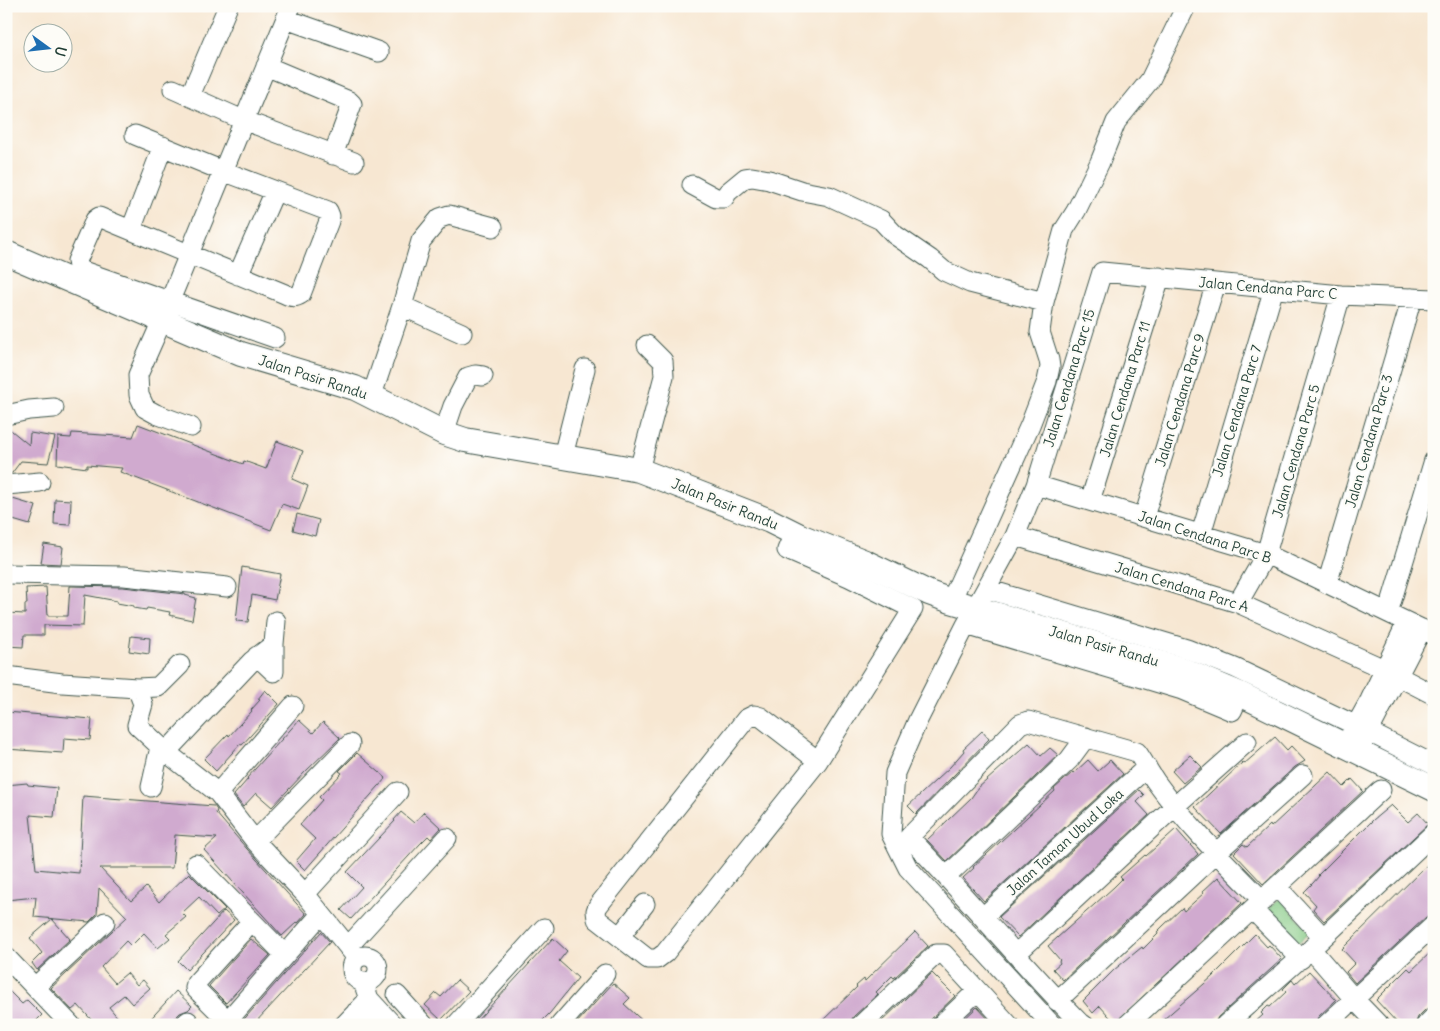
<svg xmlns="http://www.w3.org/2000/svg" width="1440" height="1031" font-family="Delius,sans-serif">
<rect width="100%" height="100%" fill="#fdfcf7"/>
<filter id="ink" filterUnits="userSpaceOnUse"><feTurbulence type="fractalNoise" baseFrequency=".02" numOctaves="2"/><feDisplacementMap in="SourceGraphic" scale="10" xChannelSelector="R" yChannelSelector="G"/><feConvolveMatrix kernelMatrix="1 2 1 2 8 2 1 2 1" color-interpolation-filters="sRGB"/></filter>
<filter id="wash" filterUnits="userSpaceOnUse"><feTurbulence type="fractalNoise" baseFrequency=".0096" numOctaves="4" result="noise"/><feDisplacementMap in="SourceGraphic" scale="20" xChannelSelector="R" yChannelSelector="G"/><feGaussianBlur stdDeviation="1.12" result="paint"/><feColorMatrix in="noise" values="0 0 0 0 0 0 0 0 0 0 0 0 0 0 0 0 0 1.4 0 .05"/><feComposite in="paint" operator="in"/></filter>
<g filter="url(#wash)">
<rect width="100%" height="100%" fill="#f7e7d2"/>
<!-- green -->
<path fill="#83c984" stroke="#51835c" d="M1280,898L1310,932L1295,946L1265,911Z"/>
<g id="blocks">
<!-- building -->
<path fill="#d0aacf" d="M138,424L243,464L244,461L266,469L277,441L303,451L292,479L308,486L299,510L282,504L271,530L120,472L122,468L87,465V468L57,464L58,437L71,438L72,433L133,437Z
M6,426L29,445L30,433L55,437L48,463L21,461L12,473L6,474Z
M6,497L36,506L30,525L6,518Z
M55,499L71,500L70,525L54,524Z
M297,514L319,520L315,536L293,530Z
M44,544L63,547L61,564L41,563Z
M242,567L280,574L275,600L252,595L248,622L236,621Z
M70,586L123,587L185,594V595L196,598L192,620L169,615L170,612L147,608L146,610L134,608V606L117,603V601L85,595L83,626L44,625V635H24L23,647L6,646V613L25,614V604H27L26,588L46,587L48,616H68Z
M131,636L150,638L149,654L129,651Z
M265,690L279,704L242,745L240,744L216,771L204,759L228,734L229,736L252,711L251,710L260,700L258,699Z
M6,712L92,719L90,740L64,738L63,753L6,749Z
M299,720L313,733L323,722L340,738L305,772L272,807L256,793L243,807L234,795L248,779L247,778Z
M982,731L989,739L916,814L908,806L950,767L964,751L963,749Z
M1275,737L1287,750L1291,746L1305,761L1295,767L1221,834L1195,807L1243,762L1244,764Z
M1029,743L1041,756L1050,748L1058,755L947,861L927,840L971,798L978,788Z
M357,753L386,778L305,870L296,861L315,839L300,825L322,800L319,797L342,773L339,771Z
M1190,755L1202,767L1183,783L1172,771Z
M1088,760L1098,771L1110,760L1123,774L984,901L963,878L974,868L973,867L1055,791L1054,789L1073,772L1074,773Z
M1330,772L1344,787L1352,779L1363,791L1263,884L1234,853L1243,844L1247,847L1270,825L1271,827Z
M27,783L28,785L57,788L54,817L30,815L36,869L79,873L83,796L214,806L217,810L216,813L247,849L306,914L298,923L297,922L282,936L204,850L217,838L175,835L172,868H100L131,901L146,887L159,902L189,873L225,909L217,916L199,897L182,913L186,917L166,934L170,938L158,948L144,933L131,946L126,941L101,967L115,983L127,973L137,985L143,980L150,988L132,1004L124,995L109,1007L124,1025H96L78,1005L72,1010L51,988L127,917L99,888L97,914L89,922L34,917L36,897L6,900V785Z
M1139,790L1144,795L1137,802L1149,815L1018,937L999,917Z
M1391,805L1408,822L1418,813L1428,824L1324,921L1313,909L1316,905L1304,892L1313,883L1319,876L1318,875L1373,820Z
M401,812L414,823L424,812L441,828L431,839L428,836L420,844L351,919L341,910L362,887L347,872L395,821L394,820Z
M1176,829L1198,854L1063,980L1053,969L1060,963L1059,961L1060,960L1048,946L1114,887L1122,879L1120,877L1128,870L1145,855L1146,856Z
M1434,858V914L1426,917L1355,983L1346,972L1355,963L1342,949Z
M1218,877L1242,903L1115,1023L1100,1006L1093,1013L1083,1001L1114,970L1142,947L1143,949L1158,934L1157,932L1163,926L1182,908L1184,911L1204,893L1202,892Z
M224,911L234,920L187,970L178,961Z
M52,919L70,939L37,970L32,963L42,953L30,938Z
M321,932L330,942L253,1025H239Z
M915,932L928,946L894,978L892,976L876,992L878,994L854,1016L848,1025H818L857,987L856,986L864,979L865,981Z
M1255,934L1267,947L1269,945L1282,959L1218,1017L1214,1025H1169L1164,1019L1212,977Z
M553,938L567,951L559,961L578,978L550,1013L538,1025H473Z
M251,939L270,955L226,1003L209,986Z
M1434,949V1006L1426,1009L1418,1017L1415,1025H1399L1376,1000L1408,968L1411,971Z
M1309,971L1336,1000L1318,1017L1315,1025H1252L1263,1015L1261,1013L1268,1006L1270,1007L1286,992L1283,989L1292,980L1295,984Z
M932,973L955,996L925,1025H878Z
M457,980L469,991L441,1020L425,1005L436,993L441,997Z
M613,983L630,998L624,1004L647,1025H575Z
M6,988L22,1004L27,1000L42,1015L32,1025H6Z
M176,991L192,1006L188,1010L180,1013L176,1017L173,1025H145Z
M977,1007L994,1025H958Z"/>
</g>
</g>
<g filter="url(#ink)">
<use href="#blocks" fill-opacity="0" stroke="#3f564c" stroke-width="1"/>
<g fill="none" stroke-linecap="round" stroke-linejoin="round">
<!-- minor casing -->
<g stroke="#3f564c" stroke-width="21">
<path id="minor" d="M286,19L379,52
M266,66L349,101L352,104L333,155
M173,89L243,120L354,162
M190,96L228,6
M135,135L223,171L328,211L330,216L329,221L301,294C295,298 291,297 285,294L99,217L95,220L77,261L78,267L83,271L275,338
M692,185L716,198H724L728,192L745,178L752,177L769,180L802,191L829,196L881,220L895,235L930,259L944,271L970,283L1044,302
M131,230L163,146
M238,275L275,191
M402,306L462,333
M372,395L402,306L421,241L440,218L449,215L493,227
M6,415L29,410L54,408
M191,427L156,414L145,408L139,395L138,375L157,332L291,6
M444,433L453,406L468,377L475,375L483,376
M563,456L585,369
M639,470L664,376L663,361L647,345
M6,485L40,482
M1036,485L1266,554L1434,635
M1090,501L1160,277
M1144,517L1216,283
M1201,534L1274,288
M800,536L790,543L787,550L849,577L913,609L818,761L665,953L657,959H648L597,919L596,911L598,906L746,719L754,715L761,717L818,761
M1015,536L1238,603L1384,669L1434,695
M6,574L124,576L227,587
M1327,584L1412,298
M987,589L1187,649L1235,668L1357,726L1434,765
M951,601L1030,425L1047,381L1050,367L1049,360L1040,332L1044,302L1064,230L1076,211L1100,162L1116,122L1150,80L1186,6
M1238,603L1266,554L1341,295
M1388,613L1434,460
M966,625L1182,690L1232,711L1240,694
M274,644L276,621
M6,676L62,683L137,688L143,704L137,725L166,752L218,793L255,841L305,894L357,958
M137,688L158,687L180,665
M1350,736L1370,700L1407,622
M1363,743L1422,629
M166,752L252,661L274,644V672L257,656
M151,787L160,747
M218,793L293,706
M255,841L350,744
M196,864L285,955
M947,876L1069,760L1086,737
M1277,887L1323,937
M305,894L398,792
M1253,910L1301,959
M983,917L1147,767
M252,921L196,983L195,988L224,1017L230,1018L321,914
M620,936L645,904
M347,945L355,939L447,838
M1311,949L1354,999L1379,1025
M1016,954L1175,806L1247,742
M352 969a13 13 0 1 1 26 0a13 13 0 1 1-26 0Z
M6,957L71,1025
M363,982L369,999L393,1025
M35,987L105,922
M397,995L424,1025
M1057,1001L1216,853L1303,775
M356,1012L369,1025
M184,1025L188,1021
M344,1025L369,999
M456,1025L544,928
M560,1025L605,974
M861,1025L936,954H944L1009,1025
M941,1025L977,991
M1052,1025L908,868L891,834L895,773L918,720L966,625L1015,536L1036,485L1102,272L1341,295L1434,299
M1084,1025L1080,1023C1021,963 968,898 909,837L1020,724L1028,721L1137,752C1144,762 1149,772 1156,782C1187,825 1226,863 1263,901
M1127,1025L1381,790
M1225,1025L1311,949L1434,833
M1326,1025L1434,925
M1426,1025L1434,1017"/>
</g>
<!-- major casing -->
<g stroke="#3f564c" stroke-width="26">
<path id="major" d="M6,253L241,354L355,388L444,433L465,440L639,470L770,521L800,536L865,562L929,593L951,601L1181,669L1240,694L1434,789"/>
</g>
<!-- minor -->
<use href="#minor" stroke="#fff" stroke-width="19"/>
<!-- major -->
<use href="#major" stroke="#fff" stroke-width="24"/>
</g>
</g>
<g text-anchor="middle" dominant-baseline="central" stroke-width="4.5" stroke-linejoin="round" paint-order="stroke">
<!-- street labels -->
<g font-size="14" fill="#1f3d34" stroke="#fdfcf7">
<text transform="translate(1268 288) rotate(5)">Jalan Cendana Parc C</text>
<text transform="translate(313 377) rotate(18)">Jalan Pasir Randu</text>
<text transform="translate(1069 378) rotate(-73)">Jalan Cendana Parc 15</text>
<text transform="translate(1125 389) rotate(-73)">Jalan Cendana Parc 11</text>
<text transform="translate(1180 400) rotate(-73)">Jalan Cendana Parc 9</text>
<text transform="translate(1237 411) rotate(-73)">Jalan Cendana Parc 7</text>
<text transform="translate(1369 441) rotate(-74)">Jalan Cendana Parc 3</text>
<text transform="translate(1296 451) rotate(-74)">Jalan Cendana Parc 5</text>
<text transform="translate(725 504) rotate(22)">Jalan Pasir Randu</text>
<text transform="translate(1205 537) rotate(18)">Jalan Cendana Parc B</text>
<text transform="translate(1182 587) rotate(17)">Jalan Cendana Parc A</text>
<text transform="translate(1104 646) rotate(16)">Jalan Pasir Randu</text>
<text transform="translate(1065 842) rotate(-42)">Jalan Taman Ubud Loka</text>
</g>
</g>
<!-- margin -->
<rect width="1440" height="1031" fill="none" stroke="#fdfcf7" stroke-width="25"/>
<!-- north arrow -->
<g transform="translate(48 48) rotate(105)"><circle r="24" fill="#fdfcf7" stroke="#a4b0a9"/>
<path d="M0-4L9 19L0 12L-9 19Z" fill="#1f6fb2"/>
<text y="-8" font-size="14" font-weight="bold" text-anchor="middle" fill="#1f3d34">U</text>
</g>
</svg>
